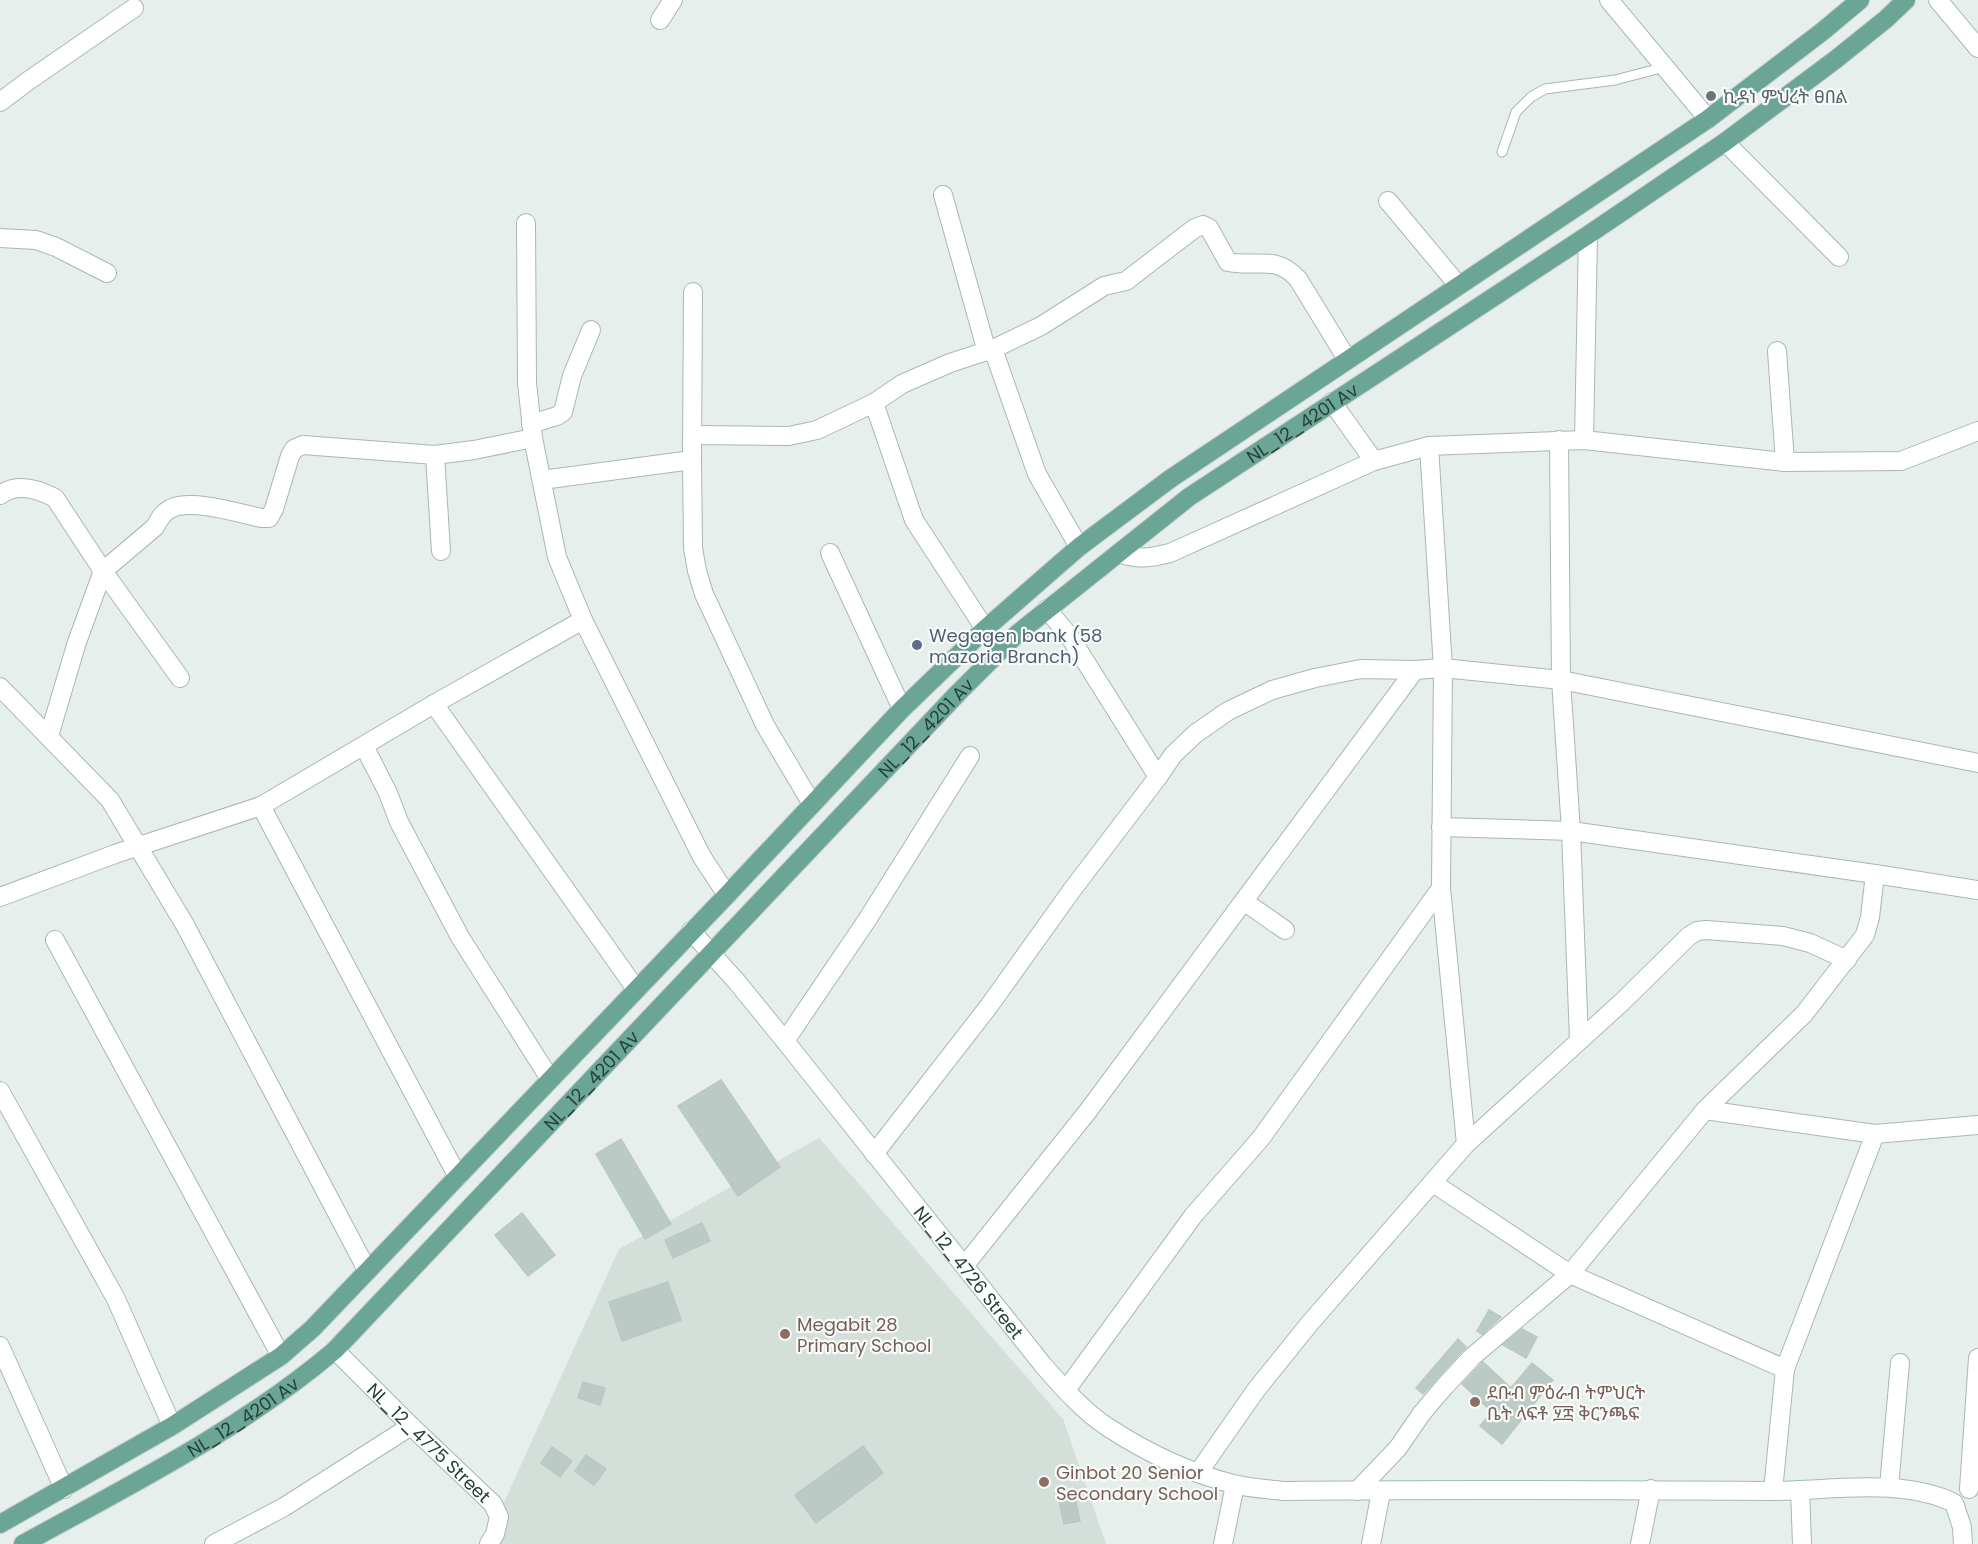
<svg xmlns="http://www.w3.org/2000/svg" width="1978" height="1544" font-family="Poppins,'Noto Sans Ethiopic',sans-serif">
<rect width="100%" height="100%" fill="#e6efeb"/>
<!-- built -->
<path fill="#d4dfda" d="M819,1138L1063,1419L1106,1544H485L619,1249Z"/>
<!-- building -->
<path fill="#bbcac4" stroke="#b8c9c2" stroke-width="1.5" d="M721,1080L780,1167L738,1196L678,1106Z
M621,1139L671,1224L645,1239L596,1154Z
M522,1213L555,1255L528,1276L495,1235Z
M702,1223L710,1241L673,1258L665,1240Z
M668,1282L681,1320L622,1341L609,1302Z
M1489,1310L1501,1317L1482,1334L1477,1331Z
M1522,1329L1537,1337L1526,1358L1503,1345Z
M1458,1339L1466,1347L1423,1394L1416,1388Z
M1483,1362L1511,1388L1532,1363L1553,1380L1502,1444L1480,1426L1492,1412L1462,1384Z
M583,1382L605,1388L600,1405L578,1398Z
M863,1446L883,1473L816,1523L795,1495Z
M552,1447L572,1461L560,1477L541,1463Z
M586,1455L606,1469L594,1485L575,1471Z
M1075,1497L1080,1521L1064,1524L1059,1500Z"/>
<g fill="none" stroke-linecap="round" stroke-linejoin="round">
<!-- lane casing -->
<g stroke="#a8b8b2" stroke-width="11">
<path id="lane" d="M1502,152L1516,112L1531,97L1545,89L1615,80L1665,67"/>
</g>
<!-- street casing -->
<g stroke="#a8b8b2" stroke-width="20">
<g id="street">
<path d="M1609,0L1708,119"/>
<path d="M660,20L673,0"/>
<path d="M0,102L28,81L134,8"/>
<path d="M1725,142L1839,257"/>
<path d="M943,195L987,352"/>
<path d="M1388,201L1458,285"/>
<path d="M526,223L527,383L533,438L557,557L583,620L702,857L727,895"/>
<path d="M0,238L36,240L56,247L107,273"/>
<path d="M693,292L692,460L693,548L697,571L704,594L765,725L812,804"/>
<path d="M993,349L1037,474L1079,547"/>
<path d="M1777,351L1785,462"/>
<path d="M1332,402L1374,461"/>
<path d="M874,403L902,384L950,363L993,349L1041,326L1104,286L1126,281L1195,228L1203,225L1209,228L1228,262C1257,268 1275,254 1298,279L1347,359"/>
<path d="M531,424L557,416L563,412L572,376L591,330"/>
<path d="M693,435L789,436L817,430L874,403L914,520L985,629"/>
<path d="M1559,440L1561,680L1571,831L1579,1040"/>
<path d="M1584,440L1588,235"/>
<path d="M1429,446L1443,668L1441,888L1466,1144"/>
<path d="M435,455L441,551"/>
<path d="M542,480L692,460"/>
<path d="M0,495C17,482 38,489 55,498L103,571L180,678"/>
<path d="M830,553L902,709"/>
<path d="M1119,553C1138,560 1150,558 1170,553L1374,461L1429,446L1584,440L1785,462L1901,461L1978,431"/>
<path d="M1047,609L1070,637L1158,777"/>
<path d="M0,687L110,800L185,925L367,1270"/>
<path d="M434,704L636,989"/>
<path d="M49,736L77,642L103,571L155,527C159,520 162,513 170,509C190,498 239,513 261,518H269L274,509L290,456L294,449L303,445L435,455L474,450L533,438"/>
<path d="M364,746L388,793L399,822L460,937L550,1079"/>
<path d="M261,806L458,1177"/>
<path d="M1441,827L1571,831L1875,874L1978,890"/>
<path d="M0,897L115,854L261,806L434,704L583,620"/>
<path d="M1245,902L1285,930"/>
<path d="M55,940L281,1356"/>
<path d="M785,1041L867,920L970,756"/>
<path d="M0,1091L116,1299L172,1426"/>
<path d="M1705,1110L1875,1134L1978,1125"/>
<path d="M874,1154L989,1006L1072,890L1158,777L1173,755L1195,734L1228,711L1272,690L1315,678L1361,669L1415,670L1443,668L1561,680L1978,763"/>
<path d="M1433,1183L1570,1274L1785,1369L1773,1491"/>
<path d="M965,1265L1088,1111L1415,670"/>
<path d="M0,1346L64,1489"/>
<path id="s1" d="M335,1350L411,1426L493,1504L499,1517L495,1534L489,1544"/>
<path d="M1785,1369L1875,1134"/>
<path d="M1066,1390L1193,1216L1261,1138L1441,888"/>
<path d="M1198,1473L1256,1390L1310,1323L1466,1144L1622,1002L1689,936L1697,931L1706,930L1783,936L1810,943L1847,960"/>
<path d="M1889,1487L1900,1363"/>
<path d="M1969,1489L1978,1358"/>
<path d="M1800,1490L1802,1544"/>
<path d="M1357,1491L1398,1448L1422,1413L1445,1386L1472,1357L1570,1274L1705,1110L1804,1014L1865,935L1870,917L1875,874"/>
<path d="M214,1544L284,1507L411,1426"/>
<path d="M1223,1544L1235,1485"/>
<path d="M1371,1544L1381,1492"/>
<path d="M1640,1544L1651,1489"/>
</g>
</g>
<!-- secondary casing -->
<g stroke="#a4bbb3" stroke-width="20">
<g id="secondary">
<path d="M1938,0L1978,48"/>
<path id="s2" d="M691,931L737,982L785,1041L1043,1365C1062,1387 1084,1412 1109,1428C1146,1452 1190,1473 1233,1484C1249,1488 1267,1489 1283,1491C1446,1489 1608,1490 1770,1491C1829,1491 1901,1477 1954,1503L1962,1527L1963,1544"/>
</g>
</g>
<!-- primary casing -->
<g stroke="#c2cac8" stroke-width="20">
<g id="primary">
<path d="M0,1524L172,1426L281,1356L313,1328L727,895L902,709L985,629L1079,547L1170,479L1708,119L1823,31L1860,0"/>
<path id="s3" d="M23,1544C130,1485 242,1429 335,1350L958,693L1017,634L1189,497L1588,235L1725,142L1835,60L1886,19L1906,0"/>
</g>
</g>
<!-- lane -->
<use href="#lane" stroke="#fff" stroke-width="9"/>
<!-- street -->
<use href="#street" stroke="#fff" stroke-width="18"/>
<!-- secondary -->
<use href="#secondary" stroke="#fff" stroke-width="18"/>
<!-- primary -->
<use href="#primary" stroke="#6aa596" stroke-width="18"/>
</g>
<!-- markers -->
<circle fill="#6b7280" stroke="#f7fbf9" stroke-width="2" cx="1711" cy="96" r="6"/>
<circle fill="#5c6f8a" stroke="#f7fbf9" stroke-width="2" cx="917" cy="645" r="6"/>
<g fill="#8d6e63" stroke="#f7fbf9" stroke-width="2">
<circle cx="785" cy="1334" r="6"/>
<circle cx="1475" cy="1402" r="6"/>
<circle cx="1044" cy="1482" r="6"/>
</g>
<g text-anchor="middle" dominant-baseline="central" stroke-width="4.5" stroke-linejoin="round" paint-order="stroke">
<!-- worship labels -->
<g font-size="18" fill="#5b616d" stroke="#f7fbf9" text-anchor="start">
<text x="1723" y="96">ኪዳነ ምህረት ፀበል</text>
</g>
<!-- street labels -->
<g font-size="18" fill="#24423a" stroke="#f7fbf9">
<text stroke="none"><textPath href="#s3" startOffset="1712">NL_12_4201 Av</textPath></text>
<text stroke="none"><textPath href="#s3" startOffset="1226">NL_12_4201 Av</textPath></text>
<text stroke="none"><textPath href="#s3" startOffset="740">NL_12_4201 Av</textPath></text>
<text stroke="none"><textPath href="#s2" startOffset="440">NL_12_4726 Street</textPath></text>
<text stroke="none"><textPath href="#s3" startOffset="254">NL_12_4201 Av</textPath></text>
<text stroke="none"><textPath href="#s1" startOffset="132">NL_12_4775 Street</textPath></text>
</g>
<!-- service labels -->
<g font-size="18" fill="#4e5e75" stroke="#f7fbf9" text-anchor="start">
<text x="929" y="635">Wegagen bank (58<tspan x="929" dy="21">mazoria Branch)</tspan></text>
</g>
<!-- education labels -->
<g font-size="18" fill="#785e54" stroke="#f7fbf9" text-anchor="start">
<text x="797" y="1324">Megabit 28<tspan x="797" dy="21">Primary School</tspan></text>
<text x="1487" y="1392">ደቡብ ምዕራብ ትምህርት<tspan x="1487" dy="21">ቤት ላፍቶ ፶፰ ቅርንጫፍ</tspan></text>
<text x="1056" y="1472">Ginbot 20 Senior<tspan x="1056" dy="21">Secondary School</tspan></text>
</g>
</g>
</svg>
